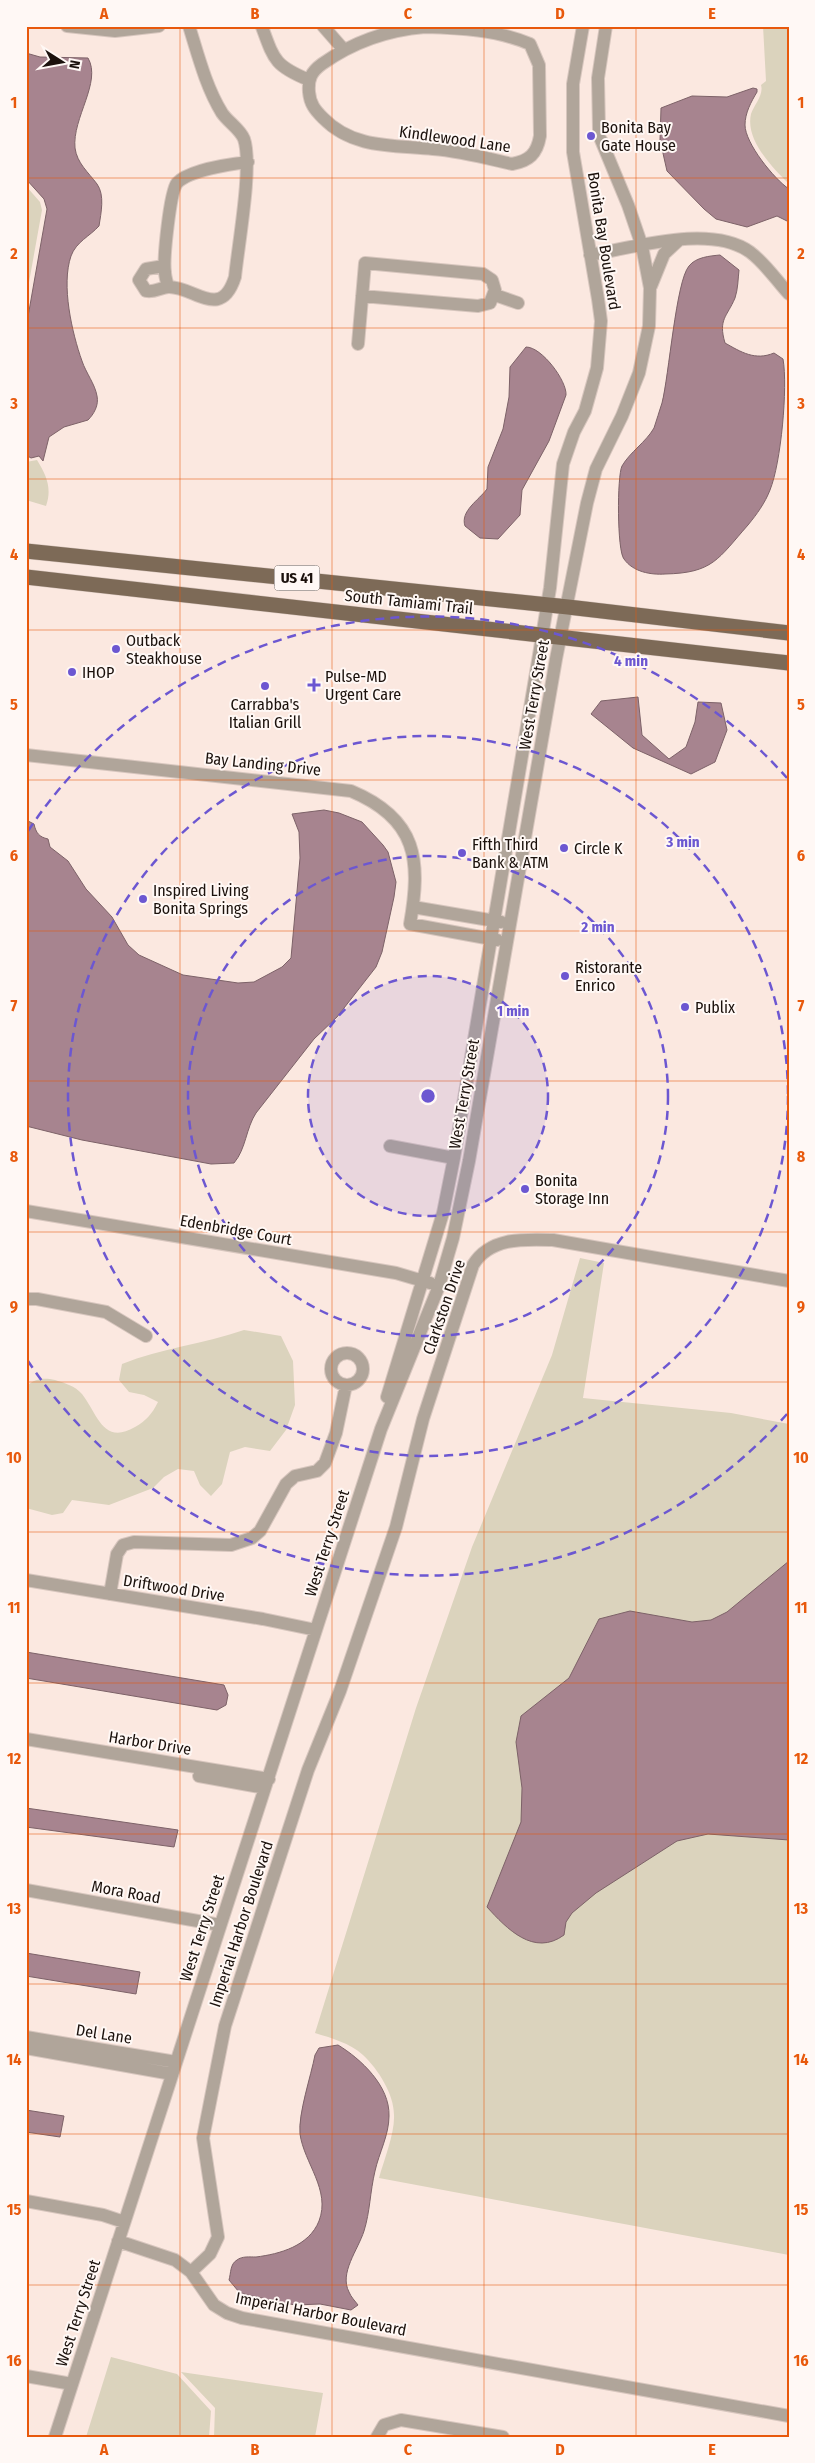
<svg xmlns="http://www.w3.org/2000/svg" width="815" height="2463" font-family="'Fira Sans Condensed',sans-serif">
<rect width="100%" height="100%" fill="#fbe8e0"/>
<!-- green -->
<path fill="#dbd3bd" d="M763,26H789V184C772,167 745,140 751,114C754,105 764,95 761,85L766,81Z
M26,186L40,202L42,210L26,299Z
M37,460C47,476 52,489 46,506L26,500V462Z
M580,1258L604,1263L583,1398L731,1413L789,1424V2255L379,2178C384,2160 395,2133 394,2115C394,2094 378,2069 363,2055C350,2043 331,2038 315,2033L416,1708L472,1547L552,1355Z
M244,1330L281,1336L293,1361L295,1405L286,1430L270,1451L245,1447L230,1452L222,1484L211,1496L200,1485L194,1471L178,1469L164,1477L153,1488L109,1505L72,1500L63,1513L52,1515L26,1508V1386C35,1379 43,1377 55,1380C65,1383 75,1386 82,1394C97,1413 103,1446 135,1427C146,1421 152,1414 158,1402L144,1395L129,1392L119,1380L122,1364C161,1348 204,1344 244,1330Z
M111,2357L177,2374L211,2411L209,2437H86Z
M181,2372L323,2393L315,2437H214L215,2408Z"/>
<!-- water -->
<path fill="#a7848f" stroke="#7d6268" d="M26,53L40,57L88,58C102,82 72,118 75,148C77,163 88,172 97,184C105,195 101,213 99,226C90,236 76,242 71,256C61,285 72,333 82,361C86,373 95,384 97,396C99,405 94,414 88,420L64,427L49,437L43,461L39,456L31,458L26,455V328L47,209L44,199L26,179Z
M753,88L757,89V92C751,102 745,113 745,125C745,143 774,179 789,189V222L777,216L747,227L716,219L704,209L667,171L660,140L661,108L692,96L727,97Z
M720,255L739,270C738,279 738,289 735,298C727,317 718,319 725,343C741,352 755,361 774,353L783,359C788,387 781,463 770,490C765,503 757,514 748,525C718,559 713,573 665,574C651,575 633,572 624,559C617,551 617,476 622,466C630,452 646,442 654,428C657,420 659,411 662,403C669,376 676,281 689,266C696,257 710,256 720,255Z
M526,347C542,347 567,381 566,395L549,441L522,490L520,515L498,539L480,538L465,526C460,511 479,500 487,489L488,467L503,429L509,397L510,367Z
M638,697L642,735L669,759L686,747L695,722L698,702L721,703L727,730L715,762L691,774L633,748L591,714L601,701Z
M324,810L339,813L362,822L383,845L388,852L396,882L394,897L382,952L376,967L337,1017L314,1039L256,1113C246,1128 246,1149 234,1163L211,1164L82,1140L26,1126V820L34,824C36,833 39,837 48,839L50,847L68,861L86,889L112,917L128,945L139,955L183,975L238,983L254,982L282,967L291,958L300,858L299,832L292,814Z
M789,1561V1840L708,1834L677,1841L596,1893L572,1913L566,1922L564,1935C534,1957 507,1929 487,1907L521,1822L522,1788L516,1742L521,1716L569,1678L599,1619L630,1611L692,1622L711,1620L727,1612Z
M26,1652L224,1685L228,1695L226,1705L217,1710L26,1678Z
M26,1808L178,1830L174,1847L26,1827Z
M26,1953L140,1972L136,1994L26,1976Z
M338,2045C361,2059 390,2086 389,2116C389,2135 379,2153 375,2171C370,2192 370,2212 364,2231C358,2250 339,2273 349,2292C351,2297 355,2301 358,2305L351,2310L320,2304L295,2305L247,2295L239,2292L229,2280C231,2273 230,2264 237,2260C242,2256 250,2257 256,2257C280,2254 309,2246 319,2221C331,2190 304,2163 300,2134C298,2114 311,2076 315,2055L319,2048Z
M26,2110L64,2116L60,2137L26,2132Z"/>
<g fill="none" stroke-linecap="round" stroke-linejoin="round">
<!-- minor casing -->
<g stroke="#d7c6be" stroke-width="14">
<path id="minor" d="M67,26L115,31L159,26
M323,26L344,50
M262,27C274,60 275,66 309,80
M425,27C459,28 498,30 530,44L539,65L540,136C537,154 529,161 512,164C486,158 460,151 433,149C394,145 353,149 323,118C315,110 310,104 309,92C308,79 311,72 322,64C353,42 388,30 425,27Z
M599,130L598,78L606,26
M590,255C636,247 711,224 750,252C766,264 776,280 789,294
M164,266L146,269L139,280L146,291C155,293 161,287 169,287C195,287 221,321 235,277C238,246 253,165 244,139C240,129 228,122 222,113C206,87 198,55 189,26
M651,286L664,254L679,240
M168,287C167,282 165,277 165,272C163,259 170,192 177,183C189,170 231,164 248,162
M495,295L518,303
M358,344L365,263L483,274L492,280L495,290L490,303L478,306L362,296
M26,755L351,791C418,819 421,861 410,924L497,940
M413,907L501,922
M390,1146L454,1158
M26,1211L396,1273L430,1283
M26,1299H37L106,1312L146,1336
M331 1369a16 16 0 1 1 32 0a16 16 0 1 1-32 0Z
M387,1397L443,1213L454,1158L539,655L550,588L563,464L574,432L585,411L597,368L601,321L598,299L573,152V84L583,26
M26,1580L263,1619L316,1630
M110,1594L117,1554L123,1545L134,1542L231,1545L252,1538L260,1531L286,1484L295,1476L317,1471L325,1463L336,1433L346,1385
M26,1739L269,1779
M199,1776L265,1788
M26,1890L220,1925
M26,2037L176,2062
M26,2048L172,2074
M26,2201L103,2215L124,2222
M118,2241L175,2260L191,2272L214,2305L227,2313L242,2318L789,2416
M191,2272L210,2254L218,2237L203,2138L225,2026L308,1770L340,1691L396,1527L423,1419L473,1265C490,1237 524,1239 553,1240L789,1281
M26,2376L72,2384
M55,2437L381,1429L439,1286L453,1238L469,1161L556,659L587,503L596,469L622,416L639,373L649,326L650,288L642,246L628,205L601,140
M377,2437L384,2425L401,2420L503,2437"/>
</g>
<!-- major casing -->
<g stroke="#d7c6be" stroke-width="16">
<path id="major" d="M26,551L568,607L789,633
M26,577L789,663"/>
</g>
<!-- minor -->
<use href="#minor" stroke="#b0a59a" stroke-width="12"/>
<!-- major -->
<use href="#major" stroke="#7d6a57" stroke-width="15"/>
</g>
<!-- grid -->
<path fill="none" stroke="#e8590c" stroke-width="1" stroke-opacity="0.55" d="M180,26V2437M332,26V2437M484,26V2437M636,26V2437M26,178H789M26,328H789M26,479H789M26,630H789M26,780H789M26,931H789M26,1081H789M26,1232H789M26,1382H789M26,1532H789M26,1683H789M26,1834H789M26,1984H789M26,2134H789M26,2285H789"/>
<!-- distance rings -->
<circle cx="428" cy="1096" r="120" fill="#6c57d1" fill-opacity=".12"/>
<g fill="none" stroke="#6c57d1" stroke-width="2.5" stroke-dasharray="9 6">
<circle cx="428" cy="1096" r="120"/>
<circle cx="428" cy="1096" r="240"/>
<circle cx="428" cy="1096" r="360"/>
<path d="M787 1414A480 480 0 0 1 28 1361M28 831A480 480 0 0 1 787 778"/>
</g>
<!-- markers -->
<g fill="#6c57d1" stroke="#fff8f5" stroke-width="2">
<circle cx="591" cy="136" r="5"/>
<circle cx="116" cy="649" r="5"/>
<circle cx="72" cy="672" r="5"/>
<path d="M311.5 677.5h5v5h5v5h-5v5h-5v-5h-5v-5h5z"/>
<circle cx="265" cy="686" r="5"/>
<circle cx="564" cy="848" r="5"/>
<circle cx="462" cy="853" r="5"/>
<circle cx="143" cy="899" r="5"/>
<circle cx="565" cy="976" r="5"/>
<circle cx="685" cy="1007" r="5"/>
<circle cx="525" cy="1189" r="5"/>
</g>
<g text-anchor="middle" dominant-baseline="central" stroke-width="4" stroke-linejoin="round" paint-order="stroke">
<!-- shield labels -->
<rect fill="#fff8f5" stroke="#5f5652" stroke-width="1" x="274.5" y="565.5" width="45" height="25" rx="4"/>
<g font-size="15" font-weight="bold" fill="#1b110c">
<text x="297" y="578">US 41</text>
</g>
<!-- poi labels -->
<g font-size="16" fill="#1b110c" stroke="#fff8f5" text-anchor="start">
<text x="601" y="127">Bonita Bay<tspan x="601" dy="18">Gate House</tspan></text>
<text x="126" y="640">Outback<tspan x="126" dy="18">Steakhouse</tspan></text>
<text x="82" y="672">IHOP</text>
<text x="325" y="676">Pulse-MD<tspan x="325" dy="18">Urgent Care</tspan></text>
<text x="265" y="704" text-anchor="middle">Carrabba's<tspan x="265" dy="18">Italian Grill</tspan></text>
<text x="472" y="844">Fifth Third<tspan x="472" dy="18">Bank &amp; ATM</tspan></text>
<text x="574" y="848">Circle K</text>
<text x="153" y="890">Inspired Living<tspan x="153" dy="18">Bonita Springs</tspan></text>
<text x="575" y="967">Ristorante<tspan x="575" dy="18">Enrico</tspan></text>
<text x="695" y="1007">Publix</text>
<text x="535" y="1180">Bonita<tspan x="535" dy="18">Storage Inn</tspan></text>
</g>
<!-- street labels -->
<g font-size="16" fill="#1b110c" stroke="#fff8f5">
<text transform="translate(455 139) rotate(8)">Kindlewood Lane</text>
<text transform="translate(604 241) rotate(81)">Bonita Bay Boulevard</text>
<text transform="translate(409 602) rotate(6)">South Tamiami Trail</text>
<text transform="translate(534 695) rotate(-80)">West Terry Street</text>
<text transform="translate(263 764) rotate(6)">Bay Landing Drive</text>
<text transform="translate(464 1094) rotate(-80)">West Terry Street</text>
<text transform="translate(236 1230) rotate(10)">Edenbridge Court</text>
<text transform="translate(444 1307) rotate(-71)">Clarkston Drive</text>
<text transform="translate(327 1543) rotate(-72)">West Terry Street</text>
<text transform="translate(174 1588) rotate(9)">Driftwood Drive</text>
<text transform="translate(150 1743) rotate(9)">Harbor Drive</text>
<text transform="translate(126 1892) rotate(10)">Mora Road</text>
<text transform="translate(241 1924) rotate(-72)">Imperial Harbor Boulevard</text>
<text transform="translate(202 1928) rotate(-72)">West Terry Street</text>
<text transform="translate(104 2034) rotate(9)">Del Lane</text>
<text transform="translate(78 2313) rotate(-72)">West Terry Street</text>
<text transform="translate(321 2314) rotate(11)">Imperial Harbor Boulevard</text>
</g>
</g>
<circle cx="428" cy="1096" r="8" fill="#6c57d1" stroke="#fff8f5" stroke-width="2.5"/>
<g font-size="15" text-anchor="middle" font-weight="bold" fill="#6c57d1" stroke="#fff8f5" stroke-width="4" stroke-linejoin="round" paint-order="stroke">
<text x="631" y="666">4 min</text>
<text x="683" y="847">3 min</text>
<text x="598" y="932">2 min</text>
<text x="513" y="1016">1 min</text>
</g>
<!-- border -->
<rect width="815" height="2463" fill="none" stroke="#fff8f5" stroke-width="55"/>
<!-- north arrow -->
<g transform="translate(62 62) rotate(101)" stroke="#fff8f5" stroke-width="4" paint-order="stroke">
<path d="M0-4L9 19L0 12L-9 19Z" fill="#1b110c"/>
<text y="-8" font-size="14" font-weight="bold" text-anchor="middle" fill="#1b110c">N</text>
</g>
<rect x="28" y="28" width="760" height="2408" fill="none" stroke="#e8590c" stroke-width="2"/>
<g font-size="16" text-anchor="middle" font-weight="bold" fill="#e8590c">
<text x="104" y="19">A</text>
<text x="255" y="19">B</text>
<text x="408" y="19">C</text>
<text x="560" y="19">D</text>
<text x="712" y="19">E</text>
<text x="14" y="108">1</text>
<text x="801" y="108">1</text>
<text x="14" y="259">2</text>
<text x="801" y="259">2</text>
<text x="14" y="409">3</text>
<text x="801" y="409">3</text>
<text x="14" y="560">4</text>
<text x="801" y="560">4</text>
<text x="14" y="710">5</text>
<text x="801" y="710">5</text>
<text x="14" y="861">6</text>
<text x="801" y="861">6</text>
<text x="14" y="1011">7</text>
<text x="801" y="1011">7</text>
<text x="14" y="1162">8</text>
<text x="801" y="1162">8</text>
<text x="14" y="1312">9</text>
<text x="801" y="1312">9</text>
<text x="14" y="1463">10</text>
<text x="801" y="1463">10</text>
<text x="14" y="1613">11</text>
<text x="801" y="1613">11</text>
<text x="14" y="1764">12</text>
<text x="801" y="1764">12</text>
<text x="14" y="1914">13</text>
<text x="801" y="1914">13</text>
<text x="14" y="2065">14</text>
<text x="801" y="2065">14</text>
<text x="14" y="2215">15</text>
<text x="801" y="2215">15</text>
<text x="14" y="2366">16</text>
<text x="801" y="2366">16</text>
<text x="104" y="2455">A</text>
<text x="255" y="2455">B</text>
<text x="408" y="2455">C</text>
<text x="560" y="2455">D</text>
<text x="712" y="2455">E</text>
</g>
</svg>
